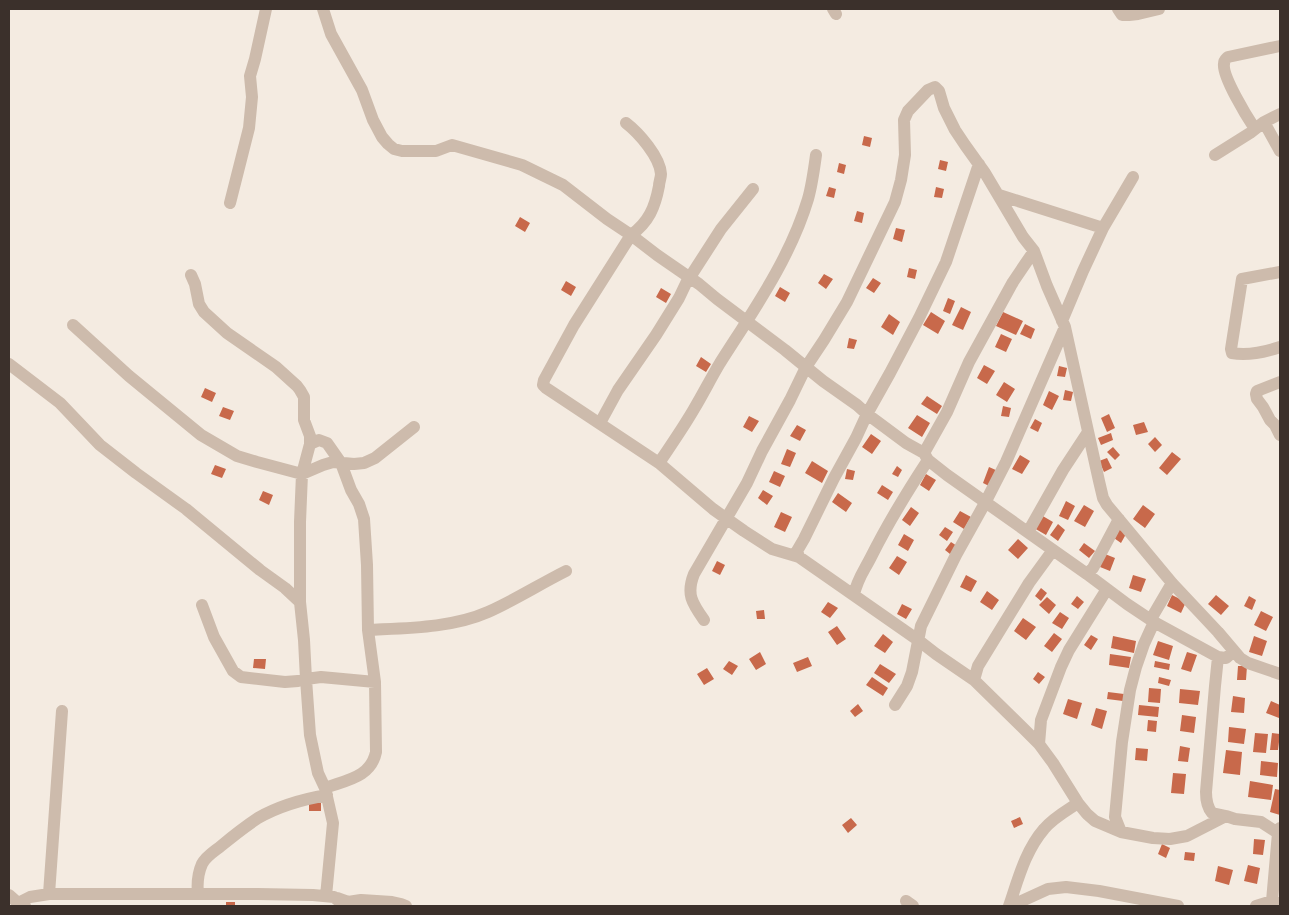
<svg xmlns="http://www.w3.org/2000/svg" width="1289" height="915" font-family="Overpass,sans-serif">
<rect width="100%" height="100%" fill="#f4ebe1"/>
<!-- building -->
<path fill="#c8694b" d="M864,136L872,138L870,147L862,145Z
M940,160L948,162L946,171L938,169Z
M839,163L846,165L844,174L837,172Z
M829,187L836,189L834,198L826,196Z
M936,187L944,189L942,198L934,197Z
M857,211L864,213L862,223L854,221Z
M520,217L530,223L525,232L515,226Z
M896,228L905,230L902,242L893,239Z
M909,268L917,270L915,279L907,277Z
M824,274L833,279L826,289L818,283Z
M873,278L881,283L874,293L866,288Z
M566,281L576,287L571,296L561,290Z
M780,287L790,293L785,302L775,296Z
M661,288L671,294L666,303L656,297Z
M948,298L955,301L950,314L943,311Z
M961,307L971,312L963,330L952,325Z
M931,312L945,321L938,334L923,325Z
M1003,312L1023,321L1016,335L996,326Z
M889,314L900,322L893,335L881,327Z
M1025,324L1035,329L1031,339L1020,334Z
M1001,334L1012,339L1006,352L995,347Z
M849,338L857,340L854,349L847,348Z
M701,357L711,364L706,372L696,366Z
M984,365L995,371L987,384L977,378Z
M1059,366L1067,368L1065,377L1057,376Z
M1004,382L1015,389L1007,402L996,395Z
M205,388L216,393L212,402L201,397Z
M1065,390L1073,392L1071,401L1063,400Z
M1049,391L1059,396L1052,410L1043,405Z
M927,396L942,406L937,414L921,404Z
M1003,406L1011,408L1009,417L1001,416Z
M223,407L234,411L230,420L219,416Z
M1109,414L1115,428L1107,432L1101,418Z
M917,415L930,423L922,437L908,428Z
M749,416L759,421L752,432L743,427Z
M1035,419L1042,423L1038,432L1030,428Z
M1144,422L1148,432L1136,435L1133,425Z
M797,425L806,430L800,441L790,436Z
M1111,433L1113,440L1101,445L1098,438Z
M871,434L881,441L872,454L862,447Z
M1155,437L1162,445L1155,452L1148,444Z
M1113,447L1120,455L1115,460L1107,452Z
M787,449L796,453L790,467L781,464Z
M1172,452L1181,459L1167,475L1159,468Z
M1020,455L1030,461L1022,474L1012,469Z
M1107,458L1112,468L1104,472L1099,461Z
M812,461L828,471L822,483L805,473Z
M215,465L226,469L222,478L211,474Z
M897,466L902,470L898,477L892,474Z
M989,467L998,471L991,487L983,483Z
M847,469L855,471L853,480L845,479Z
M774,471L785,476L780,487L769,482Z
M926,474L936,480L929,491L920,485Z
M882,485L893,492L888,500L877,493Z
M763,490L773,496L767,505L758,498Z
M263,491L273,495L269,505L259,500Z
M838,493L852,503L846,512L832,502Z
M1066,501L1075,506L1068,520L1059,516Z
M1084,505L1094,511L1085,527L1074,521Z
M1143,505L1155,514L1145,528L1133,519Z
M911,507L919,513L910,526L902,520Z
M960,511L971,517L964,529L953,522Z
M781,512L792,517L785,532L774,527Z
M1041,515L1053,522L1046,535L1034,528Z
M1058,524L1065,530L1058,541L1050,535Z
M945,527L953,532L947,541L939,535Z
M1117,528L1126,534L1121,543L1111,536Z
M904,534L914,540L908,551L898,545Z
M1018,539L1028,548L1018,559L1008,550Z
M951,542L957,546L950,554L945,550Z
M1084,543L1095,551L1089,558L1079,550Z
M1105,554L1115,558L1110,571L1100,567Z
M897,556L907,562L899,575L889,568Z
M717,561L725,565L720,575L712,571Z
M966,575L977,581L971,592L960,587Z
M1133,575L1146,579L1141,592L1129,588Z
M1041,588L1047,593L1041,601L1035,596Z
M987,591L999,600L992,610L980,602Z
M1172,595L1186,602L1181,613L1167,606Z
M1216,595L1229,606L1221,615L1208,604Z
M1077,596L1084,602L1078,609L1071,604Z
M1249,596L1256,600L1252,610L1244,606Z
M1047,597L1056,605L1049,614L1039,605Z
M828,602L838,608L830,618L821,612Z
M902,604L912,609L906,619L897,614Z
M764,610L765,619H757L756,611Z
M1261,611L1273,617L1266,631L1254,625Z
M1060,612L1069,618L1062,629L1052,623Z
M1023,618L1036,627L1026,640L1014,631Z
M837,626L846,639L837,645L828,632Z
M1054,633L1062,639L1052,652L1044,646Z
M883,634L893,642L885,653L874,646Z
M1091,635L1098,639L1091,650L1084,645Z
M1113,636L1136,641L1134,653L1111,648Z
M1254,636L1267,641L1262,656L1249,652Z
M1158,641L1173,646L1169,660L1153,655Z
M760,652L766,664L756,670L749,659Z
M1187,652L1197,655L1191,672L1181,669Z
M1110,654L1131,657L1129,668L1109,665Z
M808,657L812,666L797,672L793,663Z
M254,659H266L265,669L253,668Z
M729,661L738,666L732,675L723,669Z
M1155,661L1170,664L1169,670L1154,667Z
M880,664L896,674L889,683L874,673Z
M1238,666H1247L1246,680H1237Z
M707,668L714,679L704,685L697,674Z
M1038,672L1045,677L1039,684L1033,679Z
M872,677L888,688L883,696L866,685Z
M1159,677L1171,680L1169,686L1158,683Z
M1149,688L1161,689L1160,703L1148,702Z
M1180,689L1200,691L1198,705L1179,703Z
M1108,692L1124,694L1123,701L1107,699Z
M1233,696L1245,698L1244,713L1231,712Z
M1068,699L1082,703L1077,719L1063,714Z
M1271,701L1280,705V715L1279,718L1266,713Z
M858,704L863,711L855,717L850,711Z
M1139,705L1159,707L1158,717L1138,715Z
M1096,708L1107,711L1102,729L1091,725Z
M1182,715L1196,717L1194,733L1180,731Z
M1148,720L1157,721L1156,732L1147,731Z
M1229,727L1246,729L1244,744L1228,742Z
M1255,733L1268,734L1266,753L1253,752Z
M1272,733L1280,734L1278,750H1270Z
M1180,746L1190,748L1188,762L1178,761Z
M1136,748L1148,749L1147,761L1135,760Z
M1226,750L1242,752L1240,775L1223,773Z
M1261,761L1278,763L1277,777L1260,775Z
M1173,773L1186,774L1184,794L1171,793Z
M1250,781L1273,785L1271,800L1248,797Z
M1275,789L1280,790V815L1270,812Z
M309,801H321V811H309Z
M1020,817L1023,824L1014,828L1011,821Z
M851,818L857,825L848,833L842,825Z
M1254,839L1265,840L1263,855L1253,854Z
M1162,844L1170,848L1166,858L1158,854Z
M1185,852L1195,853L1194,861L1184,860Z
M1248,865L1260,868L1257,884L1244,881Z
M1218,866L1233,870L1229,885L1215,881Z
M226,902H235V906H226Z"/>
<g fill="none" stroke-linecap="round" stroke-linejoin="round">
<!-- street -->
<path stroke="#cdbbac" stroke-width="12" d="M323,9L331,34L362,90L373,120L382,137L388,144L394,149L402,151H436L452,145L522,165L563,185L607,219L631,235L657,255L699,284L717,299L785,350L823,381L857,405L867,414L906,443L924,453L928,460L947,475L1087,574L1127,604L1154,622L1218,657L1226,658L1234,651
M833,9L836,14
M1118,9L1122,15H1129L1138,14L1159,9
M1264,122L1280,151
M626,123C639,133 660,157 661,174C661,178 659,182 659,186C655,207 649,222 631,235L574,325L544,380L543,385L546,388L659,463L713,509L744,531L772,549L799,557L918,640L936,654L974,680L1024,729L1039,744L1053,763L1078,803L1087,814L1095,821L1121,832L1153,838L1170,839L1187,836L1226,816
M1255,129C1247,117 1222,76 1224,64C1224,60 1225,60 1228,57L1280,46
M1215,155L1250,133L1264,122L1280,114
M999,195L1103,228
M230,203L249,128L252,97L250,76L255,59L266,9
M1280,272L1242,279L1231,349L1232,353C1248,356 1265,352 1280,347
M191,275L195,284L199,304L204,312L227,333L276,367L297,386L300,390L304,397V420L310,436V444L302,474L300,522V602L304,640L306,679L310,735L318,773L325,788L333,823L326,896
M1062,321L1083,271L1103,228L1133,177
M73,325L129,376L201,435L237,456L257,462L302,474L323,465L333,462L354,464L364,463L375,458L414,427
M9,364L60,403L100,445L136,473L186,509L260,570L285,588L300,602
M600,423L618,390L656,335L679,298L689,277L692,274L721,229L753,189
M1280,435L1275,425L1270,420L1263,407L1257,399L1256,394L1257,391L1280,382
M310,444L319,440L327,443L341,463L351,490L359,504L364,519L367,565L368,630L375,682L376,752C371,777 347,780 325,788
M924,453L947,412L969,362L1013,282L1034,251
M659,463C671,445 683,428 694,409C703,394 711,378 720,363C753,311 790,259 808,199C812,185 814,170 816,155
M1028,532L1063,470L1088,432
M799,557L797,551L804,539L834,478L856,438L867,414L890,373L919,318L946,262L979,164
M1087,574L1093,568L1119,519
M854,595C857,579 864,571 871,557C888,523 907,492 928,460
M202,605L214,637L233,671L241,677L285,682L298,681L306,679L321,677L375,682
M1151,619L1172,583
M704,620C692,603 686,594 694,574L747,483L762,451L790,400L806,367L824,340L847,302L895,202L901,180L905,155L904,120L908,111L928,90L935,87L939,91L944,108L955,130L965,145L985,173L1023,237L1034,251L1047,286L1065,327L1099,481L1103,498L1107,505L1172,583L1218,632L1240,658L1248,663L1280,674
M368,630C407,628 452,628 488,612C515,600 540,584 566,571
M1218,657L1215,686L1206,792C1206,801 1207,807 1212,813L1226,816L1235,819L1261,822L1278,833
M974,680L978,666L1029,583L1053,550
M895,705L907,686L912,672L921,626L956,555L985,503L1006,462L1065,327
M1039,744L1041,720L1061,667L1069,650L1107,589
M1121,832L1115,817L1122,742L1130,690L1136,667L1144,644L1154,622
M49,894L62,711
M198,894C197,884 198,873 202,864C206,856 215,851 221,846C233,836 246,826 258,818C279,806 304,799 327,795
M9,895L18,903L22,901L25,906
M337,898L348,902L361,900L392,902L401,904L406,906
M22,901L30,897L49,894H258L313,895L334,897L345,906
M906,901L913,906
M1272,901L1278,833L1280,828
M1009,906C1018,880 1025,851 1044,829C1053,818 1066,811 1078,803
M1011,906L1048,889L1066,887L1099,891L1178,906
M1256,906L1272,901L1280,903"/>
</g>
<!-- border -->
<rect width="1289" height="915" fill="none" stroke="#3b302b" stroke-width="20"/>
</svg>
